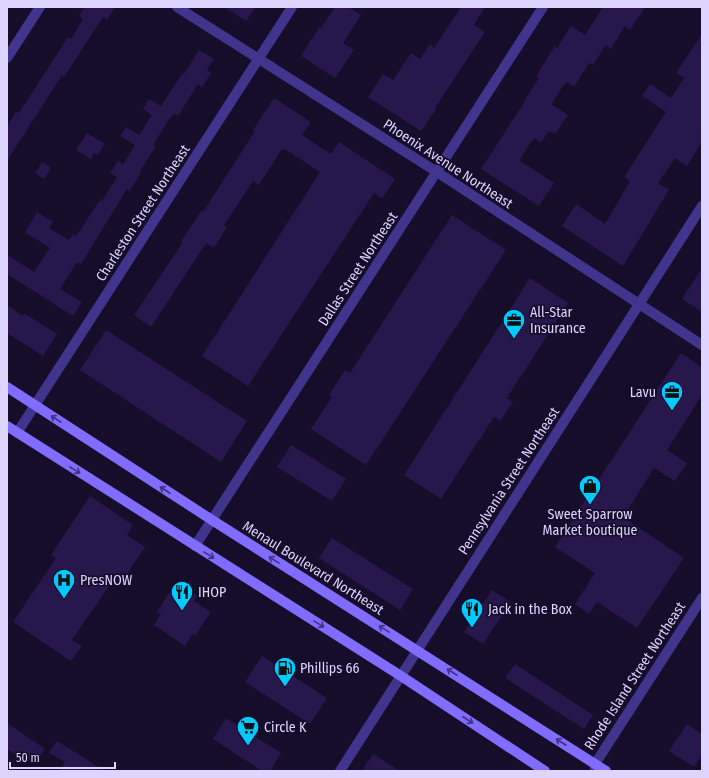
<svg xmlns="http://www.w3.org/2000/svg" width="709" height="778" font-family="'Fira Sans Condensed',sans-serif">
<rect width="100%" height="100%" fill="#150d29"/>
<!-- building -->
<path fill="#28174c" d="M85,7H115L107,20L103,17L64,77L62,75L7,161V126L16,112L19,113L68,37L71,39L83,19L79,16Z
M224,7H256L246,21Z
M335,7H349L361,15L343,43L354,50L335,78L301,56L319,27L321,28Z
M461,7H485L474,25L485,32L435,108L436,109L421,131L368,97L383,74L393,80L411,53L420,59L430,44L434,48Z
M603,7H645L630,30L625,26L611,49L606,45L593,65L589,63L574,87L566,82L551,104L568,115L555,134L549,131L541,143L534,138L519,160L554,183L539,206L481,169L525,101H524L539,78L536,76L555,46L557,48L571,26L585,35Z
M702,34V142L687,166L675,158L658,183L669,190L623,266L562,226L576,204L605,224L630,181L624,177L666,112L642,96L650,84L671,98L684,78L676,73Z
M199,50L214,59L207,70L211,73L202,87L198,84L178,116L174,113L166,124L153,145L156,146L140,171L141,172L130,191L127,189L81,264L77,262L60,289L82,302L73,316L7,274V255L34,272L50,248L25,232L37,212L53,222L49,228L69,240L73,234L76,236L100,200L102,201L117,177L110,173L118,161L123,164L135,145L120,136L126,127L139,135L152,115L143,109L149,99L161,106L182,74L183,75Z
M274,98L311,122L302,135L331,154L339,142L395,179L382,199L374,193L248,386L202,356L320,172L291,153L282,149L259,185L253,181L224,225L227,227L214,248L206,243L151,327L134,315L183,242L181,241L202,210L203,212L255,131L253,130Z
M87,133L105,144L98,155L94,153L91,159L76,150Z
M42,162L51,168L44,179L35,173Z
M452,215L506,250L366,465L311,429L332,397L329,395L345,370L350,373Z
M702,268V312L682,299Z
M530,278L568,303L507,398L513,402L500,421L494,417L441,499L404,475Z
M7,305L23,316L24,313L57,334L43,356L7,333Z
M106,330L247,421L221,462L80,370Z
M681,353L702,367V395L667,450L687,463L675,481L654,468L623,517L684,558L637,628L597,602L589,614L575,604L595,573L555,547Z
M291,445L346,479L332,501L277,467Z
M90,496L133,525L127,535L145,547L125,577L118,573L72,640L82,646L71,661L13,622L56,558L51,555Z
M332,538L413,589L400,610L319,558Z
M173,587L185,595L188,590L197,596L194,601L211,612L195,636L192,634L185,646L154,625L161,614L157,612Z
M492,590L511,602L483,644L464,632Z
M262,656L327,698L310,724L245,682Z
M515,664L593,715L584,729L505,678Z
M226,718L281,753L270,771H262L213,739Z
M7,723L45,749L35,764L29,760L28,762L7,749Z
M687,724L702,734V755L694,767L669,751Z
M57,741L105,771H59L65,762L49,753Z
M373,754L400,771H362Z"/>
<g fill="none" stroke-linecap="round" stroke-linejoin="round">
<!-- minor -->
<path stroke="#41348c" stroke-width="10" d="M177,7L437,172L702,345
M7,58L40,7
M17,433L292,7
M195,546L543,7
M595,771V764L702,598"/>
<!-- tertiary -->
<path stroke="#41348c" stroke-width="10" d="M340,771L702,206"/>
<!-- secondary -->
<path stroke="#806cff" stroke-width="10" d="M7,387L212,520L606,771
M7,426L401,676L545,771"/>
</g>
<!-- one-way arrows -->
<defs><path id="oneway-shaft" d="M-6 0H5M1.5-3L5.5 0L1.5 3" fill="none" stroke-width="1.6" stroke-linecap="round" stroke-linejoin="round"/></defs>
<g stroke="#40337f">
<use href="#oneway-shaft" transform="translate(56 419) rotate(-147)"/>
<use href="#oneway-shaft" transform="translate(75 470) rotate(32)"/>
<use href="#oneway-shaft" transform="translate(165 490) rotate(-147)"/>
<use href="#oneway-shaft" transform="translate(209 555) rotate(32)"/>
<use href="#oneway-shaft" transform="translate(274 560) rotate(-148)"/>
<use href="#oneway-shaft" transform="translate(319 624) rotate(32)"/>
<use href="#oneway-shaft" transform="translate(384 629) rotate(-148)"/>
<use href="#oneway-shaft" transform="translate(452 672) rotate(-147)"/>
<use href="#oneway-shaft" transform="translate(468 720) rotate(33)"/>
<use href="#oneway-shaft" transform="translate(561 742) rotate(-147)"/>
</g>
<!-- icons -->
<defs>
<g id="office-pin" transform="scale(1.15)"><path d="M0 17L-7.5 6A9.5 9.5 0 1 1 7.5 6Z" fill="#01caff" stroke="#150d29"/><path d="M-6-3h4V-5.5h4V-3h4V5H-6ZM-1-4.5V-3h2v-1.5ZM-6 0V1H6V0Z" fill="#111"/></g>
<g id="shop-pin" transform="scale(1.15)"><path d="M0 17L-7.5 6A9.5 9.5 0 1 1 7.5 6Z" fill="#01caff" stroke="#150d29"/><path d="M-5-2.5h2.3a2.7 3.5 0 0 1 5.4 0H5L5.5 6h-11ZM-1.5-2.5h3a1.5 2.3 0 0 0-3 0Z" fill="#111"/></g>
<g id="hospital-pin" transform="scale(1.15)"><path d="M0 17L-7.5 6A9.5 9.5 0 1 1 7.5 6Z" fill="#01caff" stroke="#150d29"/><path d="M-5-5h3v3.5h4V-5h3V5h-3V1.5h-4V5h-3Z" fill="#111"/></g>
<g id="restaurant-pin" transform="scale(1.15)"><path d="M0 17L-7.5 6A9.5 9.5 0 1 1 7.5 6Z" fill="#01caff" stroke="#150d29"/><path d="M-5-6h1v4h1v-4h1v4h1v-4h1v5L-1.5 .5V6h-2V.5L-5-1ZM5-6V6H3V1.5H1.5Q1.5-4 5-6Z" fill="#111"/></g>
<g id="fuel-pin" transform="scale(1.15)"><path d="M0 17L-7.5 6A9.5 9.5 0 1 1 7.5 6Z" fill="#01caff" stroke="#150d29"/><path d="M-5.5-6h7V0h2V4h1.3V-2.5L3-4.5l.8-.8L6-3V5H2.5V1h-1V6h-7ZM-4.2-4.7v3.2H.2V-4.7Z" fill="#111"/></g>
<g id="supermarket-pin" transform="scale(1.15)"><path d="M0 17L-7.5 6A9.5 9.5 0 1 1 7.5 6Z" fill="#01caff" stroke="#150d29"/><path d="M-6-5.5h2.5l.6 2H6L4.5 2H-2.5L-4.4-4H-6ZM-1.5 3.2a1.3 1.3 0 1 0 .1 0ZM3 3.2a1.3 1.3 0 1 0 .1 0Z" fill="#111"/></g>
</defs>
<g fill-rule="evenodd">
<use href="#office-pin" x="514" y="320"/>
<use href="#office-pin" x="672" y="392"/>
<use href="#shop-pin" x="590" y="486"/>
<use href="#hospital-pin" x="64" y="580"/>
<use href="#restaurant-pin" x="182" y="592"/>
<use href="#restaurant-pin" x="472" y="609"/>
<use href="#fuel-pin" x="285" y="668"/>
<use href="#supermarket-pin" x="248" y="727"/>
</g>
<g text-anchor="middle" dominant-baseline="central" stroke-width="3.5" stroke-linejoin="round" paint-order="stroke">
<!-- street labels -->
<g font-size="14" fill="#ded5ff" stroke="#150d29">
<text transform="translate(448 164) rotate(33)">Phoenix Avenue Northeast</text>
<text transform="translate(143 213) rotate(-57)">Charleston Street Northeast</text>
<text transform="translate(358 269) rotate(-57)">Dallas Street Northeast</text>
<text transform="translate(509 481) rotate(-57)">Pennsylvania Street Northeast</text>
<text transform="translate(313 568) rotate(32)">Menaul Boulevard Northeast</text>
<text transform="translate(635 676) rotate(-57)">Rhode Island Street Northeast</text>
</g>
<!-- poi labels -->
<g font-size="14" fill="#ded5ff" stroke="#150d29" text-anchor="start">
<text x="530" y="312">All-Star<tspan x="530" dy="16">Insurance</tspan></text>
<text x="656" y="392" text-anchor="end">Lavu</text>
<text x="590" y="514" text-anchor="middle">Sweet Sparrow<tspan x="590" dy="16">Market boutique</tspan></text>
<text x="80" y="580">PresNOW</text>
<text x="198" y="592">IHOP</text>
<text x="488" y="609">Jack in the Box</text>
<text x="300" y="668">Phillips 66</text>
<text x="264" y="727">Circle K</text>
</g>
</g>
<!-- border -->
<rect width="709" height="778" fill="none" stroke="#ded5ff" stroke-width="16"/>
<!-- scale -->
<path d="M10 762v6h105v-6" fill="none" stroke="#ded5ff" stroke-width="2"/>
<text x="16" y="762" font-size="12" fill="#ded5ff" stroke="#150d29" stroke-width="3" paint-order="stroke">50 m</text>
</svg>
